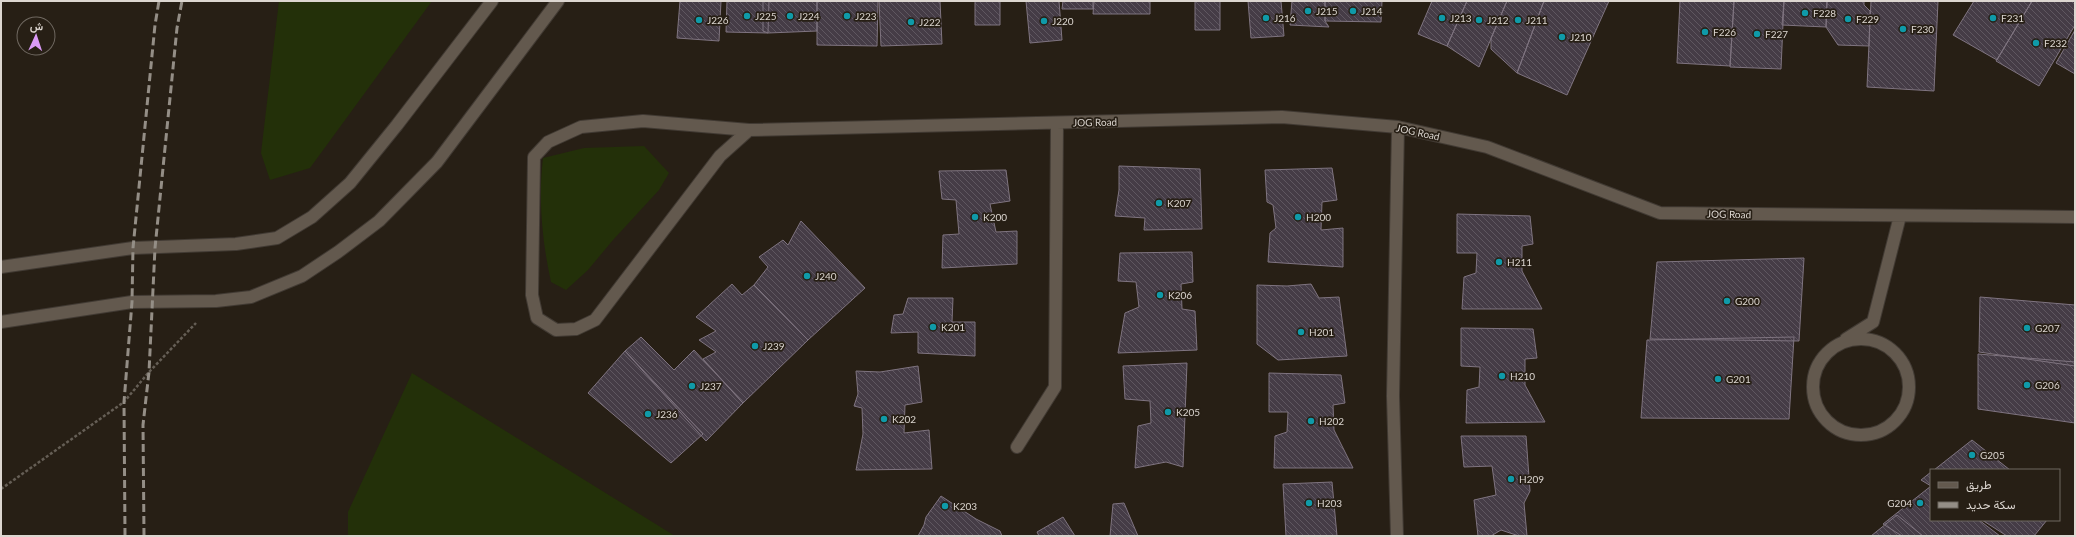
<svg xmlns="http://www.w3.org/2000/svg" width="2076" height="537" font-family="Lato,Vazirmatn,sans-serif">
<defs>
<pattern id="building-back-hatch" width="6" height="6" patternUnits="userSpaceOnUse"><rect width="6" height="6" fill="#453c46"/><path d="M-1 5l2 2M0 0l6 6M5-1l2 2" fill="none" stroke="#5f5760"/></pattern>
</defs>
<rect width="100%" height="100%" fill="#271f15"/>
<!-- grass -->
<path fill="#233009" d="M279,1H432L310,168L270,180L261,153Z
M644,146L669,173L659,190L613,240L588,270L566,290L551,282C542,241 538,199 543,158L584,148Z
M412,373L675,536H348V512Z"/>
<!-- building -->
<path fill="url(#building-back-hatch)" stroke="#7f7480" d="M680,1H721L719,41L677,38Z
M727,1H769L768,33L726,32Z
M763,1H817V31L768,33L763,31Z
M817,1H878L877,46L817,45Z
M879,1H940L942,44L881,46Z
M975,1H1000V25H975Z
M1026,1H1059L1062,40L1030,43Z
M1063,1H1093V9H1062Z
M1094,1H1150V14H1093Z
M1195,1H1220V30H1195Z
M1248,1H1281L1284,36L1251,38Z
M1292,1H1325V21L1329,27L1290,25Z
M1325,1H1382L1381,22L1325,21Z
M1432,1H1467L1447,46L1418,34Z
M1467,1H1507L1479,67L1447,46Z
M1507,1H1544L1517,73L1491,49V38Z
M1544,1H1609L1567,95L1517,73Z
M1680,1H1734L1730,66L1677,63Z
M1734,1H1784L1781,69L1730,67Z
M1784,1H1827L1826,27L1782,25Z
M1827,1H1864V5L1870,11L1869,46L1838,45L1826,27Z
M1871,1H1938L1934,91L1867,87Z
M1974,1H2032L1997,60L1953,35Z
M2032,1H2075V25L2039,86L1996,61Z
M2075,30V74L2056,63Z
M1119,166L1200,169L1202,229L1144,230L1145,218L1115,216L1119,190Z
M1332,168L1337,200L1322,202L1321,230L1343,228V267L1268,262L1270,233L1276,228L1273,205L1267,202L1265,170Z
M1006,170L1010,201L990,204L996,232L1017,231V264L942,268L943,235L959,234L956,200L942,199L939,171Z
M1457,214L1530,216L1533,244L1522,246V271L1542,309H1462L1464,277L1476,273L1477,253H1457Z
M801,221L865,288L808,340L754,285L768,267L759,257L783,240L788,245Z
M1192,252L1193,282L1181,284L1182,309L1195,311L1197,350L1118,353L1125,313L1139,307L1136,282L1118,281L1120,253Z
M1804,258L1799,341L1650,339L1657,262Z
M732,284L742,295L754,285L808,340L743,403L703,359L716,352L699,340L716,331L696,317Z
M1311,284L1319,298L1339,297L1347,356L1278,360L1257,344V285L1287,286Z
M1980,297L2075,305V366L1979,352Z
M908,298H953L952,322H975V356L918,353V332L891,333L894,315L903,314Z
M1461,328L1533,329L1537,358L1525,359V385L1545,422L1466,423L1467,390L1479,387L1480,367L1461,366Z
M641,337L674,370L694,350L743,403L706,441L625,351Z
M1794,337L1789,419L1641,418L1647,340Z
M625,351L703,434L671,463L588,393Z
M1978,354L2075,362V423L1978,409Z
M1187,363L1183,467L1166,462L1135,468L1138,426L1151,423L1150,401L1125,399L1123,366Z
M918,366L922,402L905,405L904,433L929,430L932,469L856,470L863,434L862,408L854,406L858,394L856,371L880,372Z
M1269,373L1341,375L1345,403L1333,405L1334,430L1353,468H1274L1275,436L1287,432L1288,412H1269Z
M1461,436H1526L1530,491L1524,503L1527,536H1519L1501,530L1491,536H1478L1474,500L1496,495L1492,466L1464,467Z
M1972,440L2010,470H1934Z
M1931,472V486L1921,480Z
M1332,482L1337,536H1286L1283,484Z
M1931,486V520H1979L2000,536H1902L1883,524Z
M941,496L976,519L1000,531L1002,536H918L924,525L926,517Z
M1124,503L1138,536H1110L1113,504Z
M1897,515L1923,536H1871Z
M1063,517L1075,536H1039L1037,532Z
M1982,520H2047L2034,536H2007Z"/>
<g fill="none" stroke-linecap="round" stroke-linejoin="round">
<!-- street casing -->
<g stroke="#413a33" stroke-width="14">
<path id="street" d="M643,121L749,130L720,156L595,320L576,329L556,330L537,318L532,295L534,157L548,142L581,127Z
M749,130L1282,117L1398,127L1487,147L1660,213L2075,217
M1,267L133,248L236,244L277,238L312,217L350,183L397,125L492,1
M1,322L132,302L216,301L251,297L302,276L338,252L379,221L437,162L558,1
M1813 387a48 48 0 1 1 96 0a48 48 0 1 1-96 0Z
M1846,339L1873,322L1900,216
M1017,447L1055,387L1057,123
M1397,536L1393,396L1398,127"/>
</g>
<!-- path -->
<path stroke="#655e55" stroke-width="2.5" stroke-dasharray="3 2" stroke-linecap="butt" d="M1,489L124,402L149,372L196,323"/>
<!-- street -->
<use href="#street" stroke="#63594e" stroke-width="12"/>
<!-- rail -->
<path stroke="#948e86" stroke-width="3" stroke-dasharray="8 4" stroke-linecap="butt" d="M125,536L124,402L132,302L133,248L155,25L159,1
M144,536L143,425L149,372L155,248L177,28L182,1"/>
</g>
<!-- markers -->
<g fill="#0f9aa8" stroke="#271f15" stroke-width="1.5">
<circle cx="1308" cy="11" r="4"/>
<circle cx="1353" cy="11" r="4"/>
<circle cx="1805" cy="13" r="4"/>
<circle cx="747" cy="16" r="4"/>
<circle cx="790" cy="16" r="4"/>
<circle cx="847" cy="16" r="4"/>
<circle cx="1266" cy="18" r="4"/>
<circle cx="1442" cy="18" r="4"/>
<circle cx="1993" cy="18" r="4"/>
<circle cx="1848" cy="19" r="4"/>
<circle cx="699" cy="20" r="4"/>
<circle cx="1479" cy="20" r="4"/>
<circle cx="1518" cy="20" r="4"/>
<circle cx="1044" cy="21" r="4"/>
<circle cx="911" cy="22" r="4"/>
<circle cx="1903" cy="29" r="4"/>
<circle cx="1705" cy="32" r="4"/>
<circle cx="1757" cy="34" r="4"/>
<circle cx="1562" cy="37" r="4"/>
<circle cx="2036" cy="43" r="4"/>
<circle cx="1159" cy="203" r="4"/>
<circle cx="975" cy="217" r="4"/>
<circle cx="1298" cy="217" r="4"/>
<circle cx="1499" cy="262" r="4"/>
<circle cx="807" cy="276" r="4"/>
<circle cx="1160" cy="295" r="4"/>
<circle cx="1727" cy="301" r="4"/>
<circle cx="933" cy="327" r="4"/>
<circle cx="2027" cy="328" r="4"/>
<circle cx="1301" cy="332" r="4"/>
<circle cx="755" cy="346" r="4"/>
<circle cx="1502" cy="376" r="4"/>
<circle cx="1718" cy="379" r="4"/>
<circle cx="2027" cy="385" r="4"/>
<circle cx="692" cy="386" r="4"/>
<circle cx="1168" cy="412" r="4"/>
<circle cx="648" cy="414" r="4"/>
<circle cx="884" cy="419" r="4"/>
<circle cx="1311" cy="421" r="4"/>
<circle cx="1972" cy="455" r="4"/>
<circle cx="1511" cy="479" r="4"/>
<circle cx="1309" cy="503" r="4"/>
<circle cx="1920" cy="503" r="4"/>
<circle cx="945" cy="506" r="4"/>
</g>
<g text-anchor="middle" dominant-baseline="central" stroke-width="3.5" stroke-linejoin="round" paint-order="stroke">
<!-- poi labels -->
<g font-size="10" fill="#dcd6d0" stroke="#271f15" text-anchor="start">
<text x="1316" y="11">J215</text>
<text x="1361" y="11">J214</text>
<text x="1813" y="13">F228</text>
<text x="755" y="16">J225</text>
<text x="798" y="16">J224</text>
<text x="855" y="16">J223</text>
<text x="1274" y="18">J216</text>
<text x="1450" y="18">J213</text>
<text x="2001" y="18">F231</text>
<text x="1856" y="19">F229</text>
<text x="707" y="20">J226</text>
<text x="1487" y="20">J212</text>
<text x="1526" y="20">J211</text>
<text x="1052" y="21">J220</text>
<text x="919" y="22">J222</text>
<text x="1911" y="29">F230</text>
<text x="1713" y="32">F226</text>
<text x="1765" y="34">F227</text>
<text x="1570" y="37">J210</text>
<text x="2044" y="43">F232</text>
<text x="1167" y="203">K207</text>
<text x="983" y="217">K200</text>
<text x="1306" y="217">H200</text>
<text x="1507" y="262">H211</text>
<text x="815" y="276">J240</text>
<text x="1168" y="295">K206</text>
<text x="1735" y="301">G200</text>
<text x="941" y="327">K201</text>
<text x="2035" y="328">G207</text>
<text x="1309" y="332">H201</text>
<text x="763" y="346">J239</text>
<text x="1510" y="376">H210</text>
<text x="1726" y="379">G201</text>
<text x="2035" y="385">G206</text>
<text x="700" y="386">J237</text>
<text x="1176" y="412">K205</text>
<text x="656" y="414">J236</text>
<text x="892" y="419">K202</text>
<text x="1319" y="421">H202</text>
<text x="1980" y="455">G205</text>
<text x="1519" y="479">H209</text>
<text x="1317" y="503">H203</text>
<text x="1912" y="503" text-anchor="end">G204</text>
<text x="953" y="506">K203</text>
</g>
<!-- street labels -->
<g font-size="10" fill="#dcd6d0" stroke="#271f15">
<text transform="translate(1095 122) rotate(-1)">JOG Road</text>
<text transform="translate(1418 132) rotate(12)">JOG Road</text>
<text transform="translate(1729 214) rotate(1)">JOG Road</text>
</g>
</g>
<!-- border -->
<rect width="2076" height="537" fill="none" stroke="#dcd6d0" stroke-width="4"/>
<!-- legend -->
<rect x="1930" y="469" width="130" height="52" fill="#271f15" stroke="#6f6860"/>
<rect x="1938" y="482" width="20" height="6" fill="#63594e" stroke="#6f6860"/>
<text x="1966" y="489" font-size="12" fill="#dcd6d0">طريق</text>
<rect x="1938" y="502" width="20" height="6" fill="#948e86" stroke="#6f6860"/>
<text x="1966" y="509" font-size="12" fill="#dcd6d0">سكة حديد</text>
<!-- north arrow -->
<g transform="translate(36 36) rotate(3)"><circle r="19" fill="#271f15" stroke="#6f6860"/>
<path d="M0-3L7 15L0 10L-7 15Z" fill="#da9af6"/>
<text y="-6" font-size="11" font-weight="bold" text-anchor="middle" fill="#dcd6d0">ش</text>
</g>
</svg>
